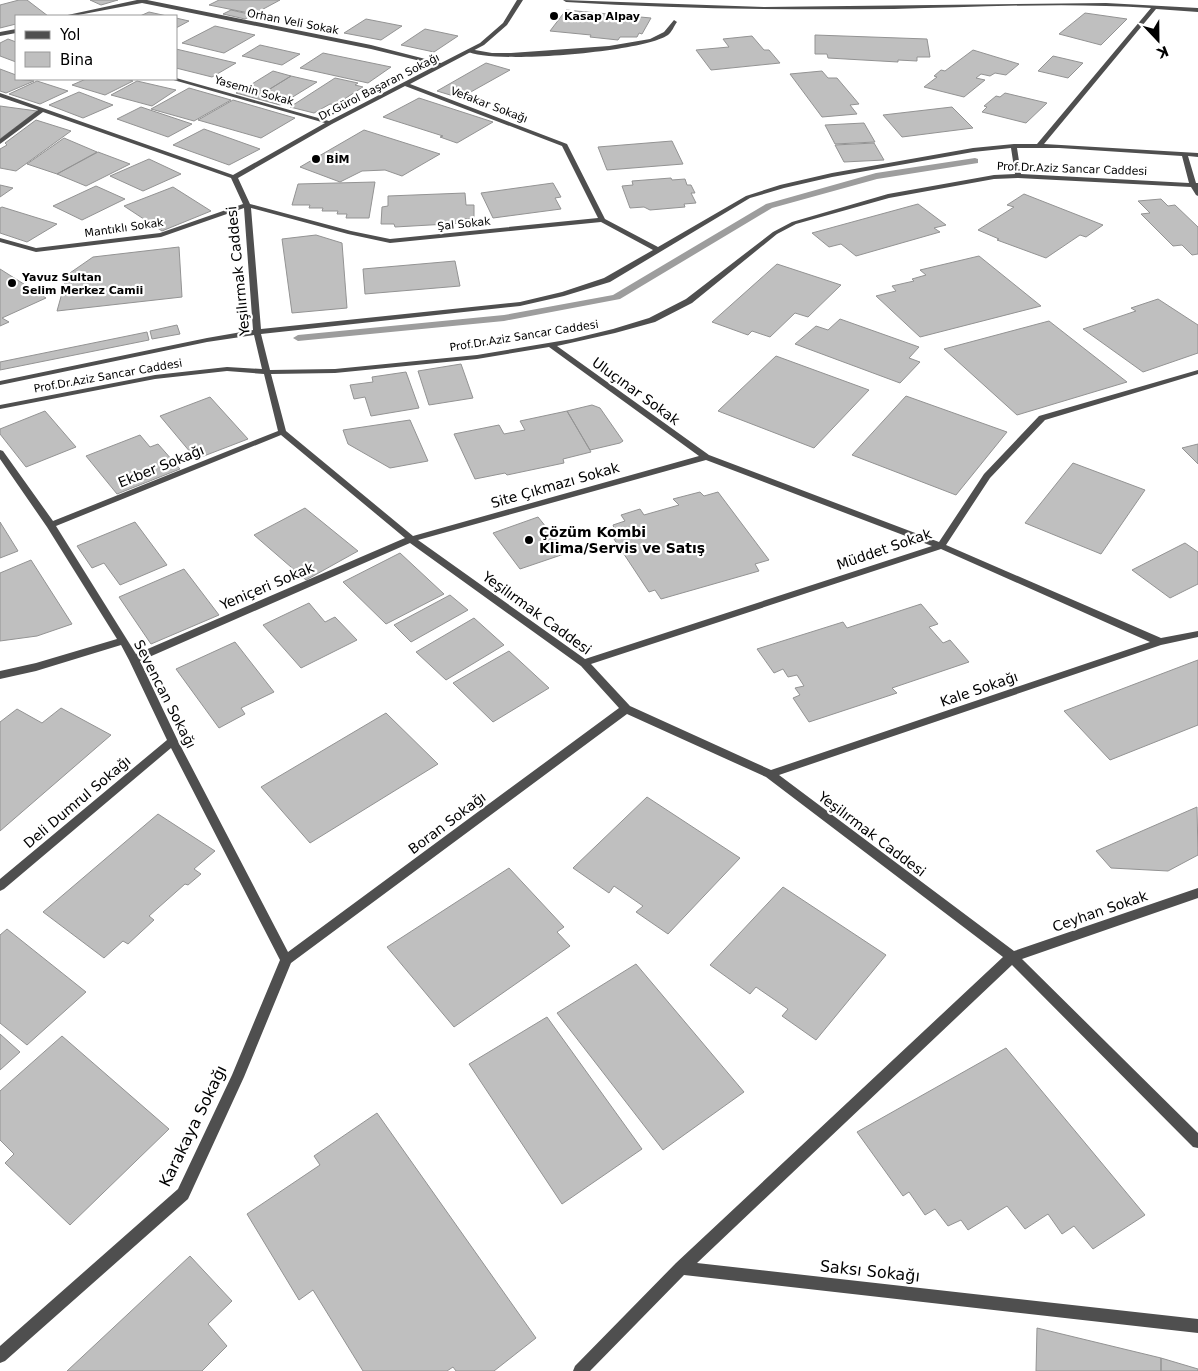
<svg xmlns="http://www.w3.org/2000/svg" width="1198" height="1371" font-family="'DejaVu Sans',sans-serif">
<rect width="100%" height="100%" fill="#fff"/>
<g fill="none" stroke-linecap="round" stroke-linejoin="round">
<!-- stream -->
<path fill="#9d9d9d" fill-rule="evenodd" d="M975,158L978,159V163L877,179L772,208L620,299L504,321L298,341L293,338L298,335L504,315L613,295L766,204L876,173Z"/>
</g>
<!-- building -->
<path fill="#bfbfbf" stroke="#939393" d="M19,0H27L48,16H16V24L0,28V5Z
M90,0H118L101,5Z
M219,0H280L254,14L209,5Z
M231,10L253,15L245,19L223,14Z
M566,10L651,18L642,34L639,33L637,37H620L618,40L590,37L591,35L550,31Z
M149,12L167,16H140Z
M1085,13L1127,19L1101,45L1059,34Z
M176,18L189,21L176,28Z
M366,19L402,26L381,40L344,33Z
M215,26L255,35L224,53L182,43Z
M425,29L458,36L434,52L401,45Z
M815,35L927,39L930,57H917V61L898,60V62L828,58L827,54H815Z
M752,36L764,50H769L780,63L711,70L696,50L729,47L723,39Z
M8,39L16,42V62L0,56V43Z
M260,45L300,54L282,65L242,56Z
M176,49L236,63L212,77L176,68Z
M973,50L1019,64L1006,75L995,73L990,76L981,74L976,78L985,80L964,97L924,87L937,77L934,76L941,70L945,71Z
M323,53L391,67L368,83L300,68Z
M1053,56L1083,63L1068,78L1038,71Z
M486,63L510,70L460,98L437,91Z
M0,69L16,75V79L34,81L6,93L0,91Z
M273,71L291,76L265,92L247,87Z
M822,71L828,78H837L859,104L850,105L857,114L822,117L790,74Z
M291,76L317,82L291,98L265,92Z
M335,78L358,83L355,85L363,87L335,105L330,104L314,113L290,107Z
M86,79H126L133,81L105,95L72,85Z
M37,81L68,91L40,104L9,94Z
M137,81L176,90L152,106L111,95Z
M247,87L265,92L291,98L280,105L236,93Z
M189,88L231,100L194,121L151,109Z
M79,92L113,105L83,118L49,105Z
M1005,93L1047,103L1026,123L982,112L987,107L984,106L996,96L1000,97Z
M419,98L493,122L457,143L440,137L443,136L383,117Z
M233,100L295,118L261,138L198,120Z
M0,106L37,111L0,139Z
M141,107L192,124L168,137L117,119Z
M952,107L973,128L902,137L883,115Z
M36,120L71,131L16,171L0,168V149L7,145L5,143Z
M864,123L875,142L835,144L825,125Z
M204,129L260,149L229,165L173,145Z
M364,130L440,154L402,176L385,170L362,171L340,182L300,167Z
M64,138L97,152L57,174L27,164Z
M672,141L683,164L607,170L598,147Z
M874,143L884,160L844,162L835,145Z
M98,152L130,164L86,186L57,174Z
M149,159L181,174L143,191L110,176Z
M671,178L672,180L685,179L687,185H691L695,193H691L696,203L684,204L685,207L650,210L644,207L630,208L622,186L633,185L632,181Z
M375,182L369,218H346L347,214H337L338,211H322L323,208H309L310,205H292L298,184Z
M553,183L561,197L555,198L561,209L493,218L481,193Z
M0,185L13,188L0,197Z
M96,186L125,199L82,220L53,206Z
M173,187L211,211L162,231L124,206Z
M465,193L466,205H474V218L464,219L465,223L395,227L394,224H381L382,207L388,206V196Z
M1024,194L1103,225L1086,237L1080,235L1046,258L997,240L999,239L978,230L1014,207L1007,205Z
M1161,199L1168,206L1175,205L1198,227V254L1192,255L1182,245L1173,246L1141,214L1150,213L1138,201Z
M918,204L946,225L934,228L940,232L856,256L841,244L829,247L812,233Z
M2,207L57,224L27,242L0,233V208Z
M316,235L342,243L347,308L292,313L282,239Z
M179,247L182,297L57,311L67,275L93,257Z
M979,256L1041,306L920,337L876,296L896,291L892,286L914,281L912,279L926,275L920,270Z
M455,261L460,286L365,294L363,269Z
M777,264L841,285L808,317L795,313L770,337L752,331L748,335L712,322Z
M0,269L46,298L2,318L9,322L0,326Z
M1158,299L1198,325V353L1143,372L1083,329L1136,311L1131,308Z
M840,319L919,347L909,358L920,362L900,383L795,344L816,326L828,330Z
M1049,321L1127,382L1017,415L944,349Z
M177,325L180,334L152,339L150,331Z
M147,332L149,340L0,370V362Z
M776,356L869,390L814,448L718,411Z
M461,364L473,398L429,405L418,371Z
M406,372L419,408L371,416L365,397L354,399L350,385L373,382L372,377Z
M906,396L1007,432L956,495L852,455Z
M210,397L248,439L196,459L160,416Z
M592,405L600,408L623,441L620,443L590,450L567,411Z
M45,411L76,447L26,467L0,434V429Z
M567,411L591,452L563,459L564,463L507,475L505,473L475,479L454,434L499,425L504,434L525,430L520,421Z
M410,420L428,461L390,468L348,444L343,430Z
M140,435L150,447L158,444L180,469L117,494L86,456Z
M1198,444V464L1182,448Z
M1073,463L1145,490L1101,554L1025,523Z
M700,492L704,496L718,492L769,560L755,564L759,571L661,599L655,590L649,592L608,530L614,528L613,525L625,521L621,515L640,509L644,515L679,505L673,499Z
M305,508L358,551L306,580L254,535Z
M538,517L567,553L520,569L493,533Z
M0,522L18,551L0,558Z
M135,522L167,565L120,585L104,563L92,568L77,546Z
M1185,543L1198,552V584L1170,598L1132,570Z
M400,553L444,594L386,624L343,582Z
M31,560L72,624L37,636L0,641V573Z
M184,569L219,615L151,644L119,597Z
M450,595L468,610L411,642L394,625Z
M309,603L325,622L335,617L357,640L301,668L263,625Z
M921,604L938,624L929,627L943,643L950,640L969,662L892,688L897,693L809,722L793,698L800,695L795,688L804,686L797,675L788,677L783,669L774,673L757,649L843,622L847,628Z
M474,618L504,645L446,680L416,652Z
M235,642L274,692L241,708L245,714L219,728L176,669Z
M509,651L549,688L493,722L453,683Z
M1198,660V725L1110,760L1064,711Z
M61,708L111,735L0,831V722L17,709L42,723Z
M386,713L438,764L310,843L261,787Z
M647,797L740,858L668,934L636,912L643,906L614,886L609,893L573,868Z
M1197,807L1198,855L1168,871L1111,868L1096,851Z
M158,814L215,851L194,869L201,874L188,885L185,884L149,916L154,920L128,944L123,941L104,958L43,912Z
M509,868L564,927L557,932L570,946L454,1027L387,947Z
M783,887L886,955L816,1040L782,1016L788,1009L756,987L750,994L710,965Z
M7,929L86,992L27,1045L0,1023V935Z
M636,964L744,1092L663,1150L557,1013Z
M547,1017L642,1149L562,1204L469,1064Z
M0,1034L20,1052L0,1070Z
M62,1036L169,1129L70,1225L5,1163L14,1154L0,1140V1091Z
M1006,1048L1145,1215L1093,1249L1074,1226L1062,1234L1048,1214L1025,1229L1007,1206L968,1230L961,1220L948,1226L935,1209L925,1215L909,1192L903,1196L857,1132Z
M377,1113L536,1338L494,1371H456L453,1367L447,1371H363L313,1290L299,1300L247,1214L320,1165L314,1156Z
M190,1256L232,1301L208,1324L227,1346L202,1371H67Z
M1037,1328L1161,1358V1371H1036Z
M1161,1358L1198,1369V1371H1161Z"/>
<g fill="none" stroke-linecap="round" stroke-linejoin="round">
<!-- lane -->
<path fill="#4f4f4f" fill-rule="evenodd" d="M674,20L677,22C674,26 672,32 668,35C644,52 492,65 466,51L469,49L492,53H511L609,46L650,39L664,32Z"/>
<!-- street -->
<path fill="#4f4f4f" fill-rule="evenodd" d="M137,0H147L371,45L441,63L480,43L503,23L517,0H523L507,25L484,45L410,84L567,144L605,219L658,247L746,196L780,185L832,173L973,148L1014,144H1037L1151,8C1066,2 980,7 894,9C785,10 675,9 566,2L563,0L764,7L1106,3L1198,8V12L1156,9L1044,144L1198,153V157L1188,156L1196,183H1198V196L1196,195L1191,187L1018,178L994,179L889,198L796,224L777,234L692,303L655,322L615,333L557,346L709,455L939,542L984,474L1039,416L1198,370V374L1045,420L990,478L946,545L1161,638L1198,631V637L1161,645L779,775L1014,951L1198,888V898L1022,959L1198,1133V1148L1193,1147L1012,965L697,1263L1198,1319V1333L684,1275L590,1371H573L575,1366L676,1263L1003,957L766,777L627,714L291,963L244,1077L188,1199L5,1361L0,1363V1346L178,1189L232,1075L280,960L171,748L4,889L0,891V879L167,740L129,660L121,645L36,671L0,679V671L36,663L117,639L47,527L0,459V450L3,451L53,521L278,431L264,374L227,371L155,379L0,409V405L155,375L227,367L262,369L254,335L207,342L0,385V381L207,338L253,330L244,208L161,237L36,252L0,242V238L36,248L160,233L243,204L231,178L43,112L0,144V139L38,110L0,97V93L233,175L325,123L170,79L176,78L329,121L437,65L371,49L142,3L73,16H63ZM405,86L562,146L598,218L390,239L351,231L250,204L238,178L332,124ZM1011,148L1015,174L994,175L888,194L792,222L773,232L686,299L649,318L613,329L572,339L477,355L335,369L270,370L261,334L520,306L564,296L610,282L750,198L784,188L832,177L973,152ZM1017,148H1059L1182,156L1189,183L1021,174ZM251,208L348,234L390,243L601,222L653,250L604,278L562,292L520,302L261,329ZM549,347L699,456L413,536L286,431L271,374L335,373L477,359ZM281,435L405,538L136,654L56,526ZM706,460L932,546L585,659L418,540ZM410,543L581,666L619,708L288,952L178,741L140,661ZM941,549L1150,642L771,770L630,706L591,664Z
M16,29V33L0,36V32Z"/>
</g>
<!-- markers -->
<g fill="#000" stroke="#fff" stroke-width="2">
<circle cx="554" cy="16" r="5"/>
<circle cx="316" cy="159" r="5"/>
<circle cx="12" cy="283" r="5"/>
<circle cx="529" cy="540" r="5"/>
</g>
<g text-anchor="middle" dominant-baseline="central" stroke-width="4.5" stroke-linejoin="round" paint-order="stroke">
<!-- far-poi labels -->
<g font-size="11" font-weight="bold" fill="#000" stroke="#fff" text-anchor="start">
<text x="564" y="16">Kasap Alpay</text>
<text x="326" y="159">BİM</text>
<text x="22" y="277">Yavuz Sultan<tspan x="22" dy="13">Selim Merkez Camii</tspan></text>
</g>
<!-- far-street labels -->
<g font-size="11" fill="#000" stroke="#fff">
<text transform="translate(293 22) rotate(11)">Orhan Veli Sokak</text>
<text transform="translate(379 87) rotate(-27)">Dr.Gürol Başaran Sokağı</text>
<text transform="translate(254 91) rotate(16)">Yasemin Sokak</text>
<text transform="translate(489 105) rotate(21)">Vefakar Sokağı</text>
<text transform="translate(1072 169) rotate(2)">Prof.Dr.Aziz Sancar Caddesi</text>
<text transform="translate(464 224) rotate(-6)">Şal Sokak</text>
<text transform="translate(124 228) rotate(-8)">Mantıklı Sokak</text>
<text transform="translate(524 336) rotate(-9)">Prof.Dr.Aziz Sancar Caddesi</text>
<text transform="translate(108 376) rotate(-10)">Prof.Dr.Aziz Sancar Caddesi</text>
</g>
<!-- street labels -->
<g font-size="14" fill="#000" stroke="#fff">
<text transform="translate(238 271) rotate(-96)">Yeşilırmak Caddesi</text>
<text transform="translate(636 391) rotate(36)">Uluçınar Sokak</text>
<text transform="translate(161 466) rotate(-22)">Ekber Sokağı</text>
<text transform="translate(555 485) rotate(-16)">Site Çıkmazı Sokak</text>
<text transform="translate(884 549) rotate(-19)">Müddet Sokak</text>
<text transform="translate(267 586) rotate(-23)">Yeniçeri Sokak</text>
<text transform="translate(537 613) rotate(36)">Yeşilırmak Caddesi</text>
<text transform="translate(979 689) rotate(-19)">Kale Sokağı</text>
<text transform="translate(165 694) rotate(63)">Sevencan Sokağı</text>
<text transform="translate(77 802) rotate(-40)">Deli Dumrul Sokağı</text>
<text transform="translate(447 823) rotate(-37)">Boran Sokağı</text>
<text transform="translate(872 834) rotate(37)">Yeşilırmak Caddesi</text>
<text transform="translate(1100 911) rotate(-19)">Ceyhan Sokak</text>
</g>
<!-- poi labels -->
<g font-size="14" font-weight="bold" fill="#000" stroke="#fff" text-anchor="start">
<text x="539" y="532">Çözüm Kombi<tspan x="539" dy="16">Klima/Servis ve Satış</tspan></text>
</g>
<!-- near-street labels -->
<g font-size="16" fill="#000" stroke="#fff">
<text transform="translate(193 1126) rotate(-64)">Karakaya Sokağı</text>
<text transform="translate(870 1271) rotate(6)">Saksı Sokağı</text>
</g>
</g>
<!-- legend -->
<rect x="15" y="15" width="162" height="65" fill="#ffffff" stroke="#999999"/>
<rect x="25" y="31" width="25" height="8" fill="#4f4f4f" stroke="#999999"/>
<text x="60" y="40" font-size="15" fill="#000000">Yol</text>
<rect x="25" y="52" width="25" height="15" fill="#bfbfbf" stroke="#999999"/>
<text x="60" y="65" font-size="15" fill="#000000">Bina</text>
<!-- north arrow -->
<g transform="translate(1158 40) rotate(158)" stroke="#ffffff" stroke-width="4" paint-order="stroke">
<path d="M0-4L9 19L0 12L-9 19Z" fill="#000000"/>
<text y="-8" font-size="14" font-weight="bold" text-anchor="middle" fill="#000000">K</text>
</g>
</svg>
